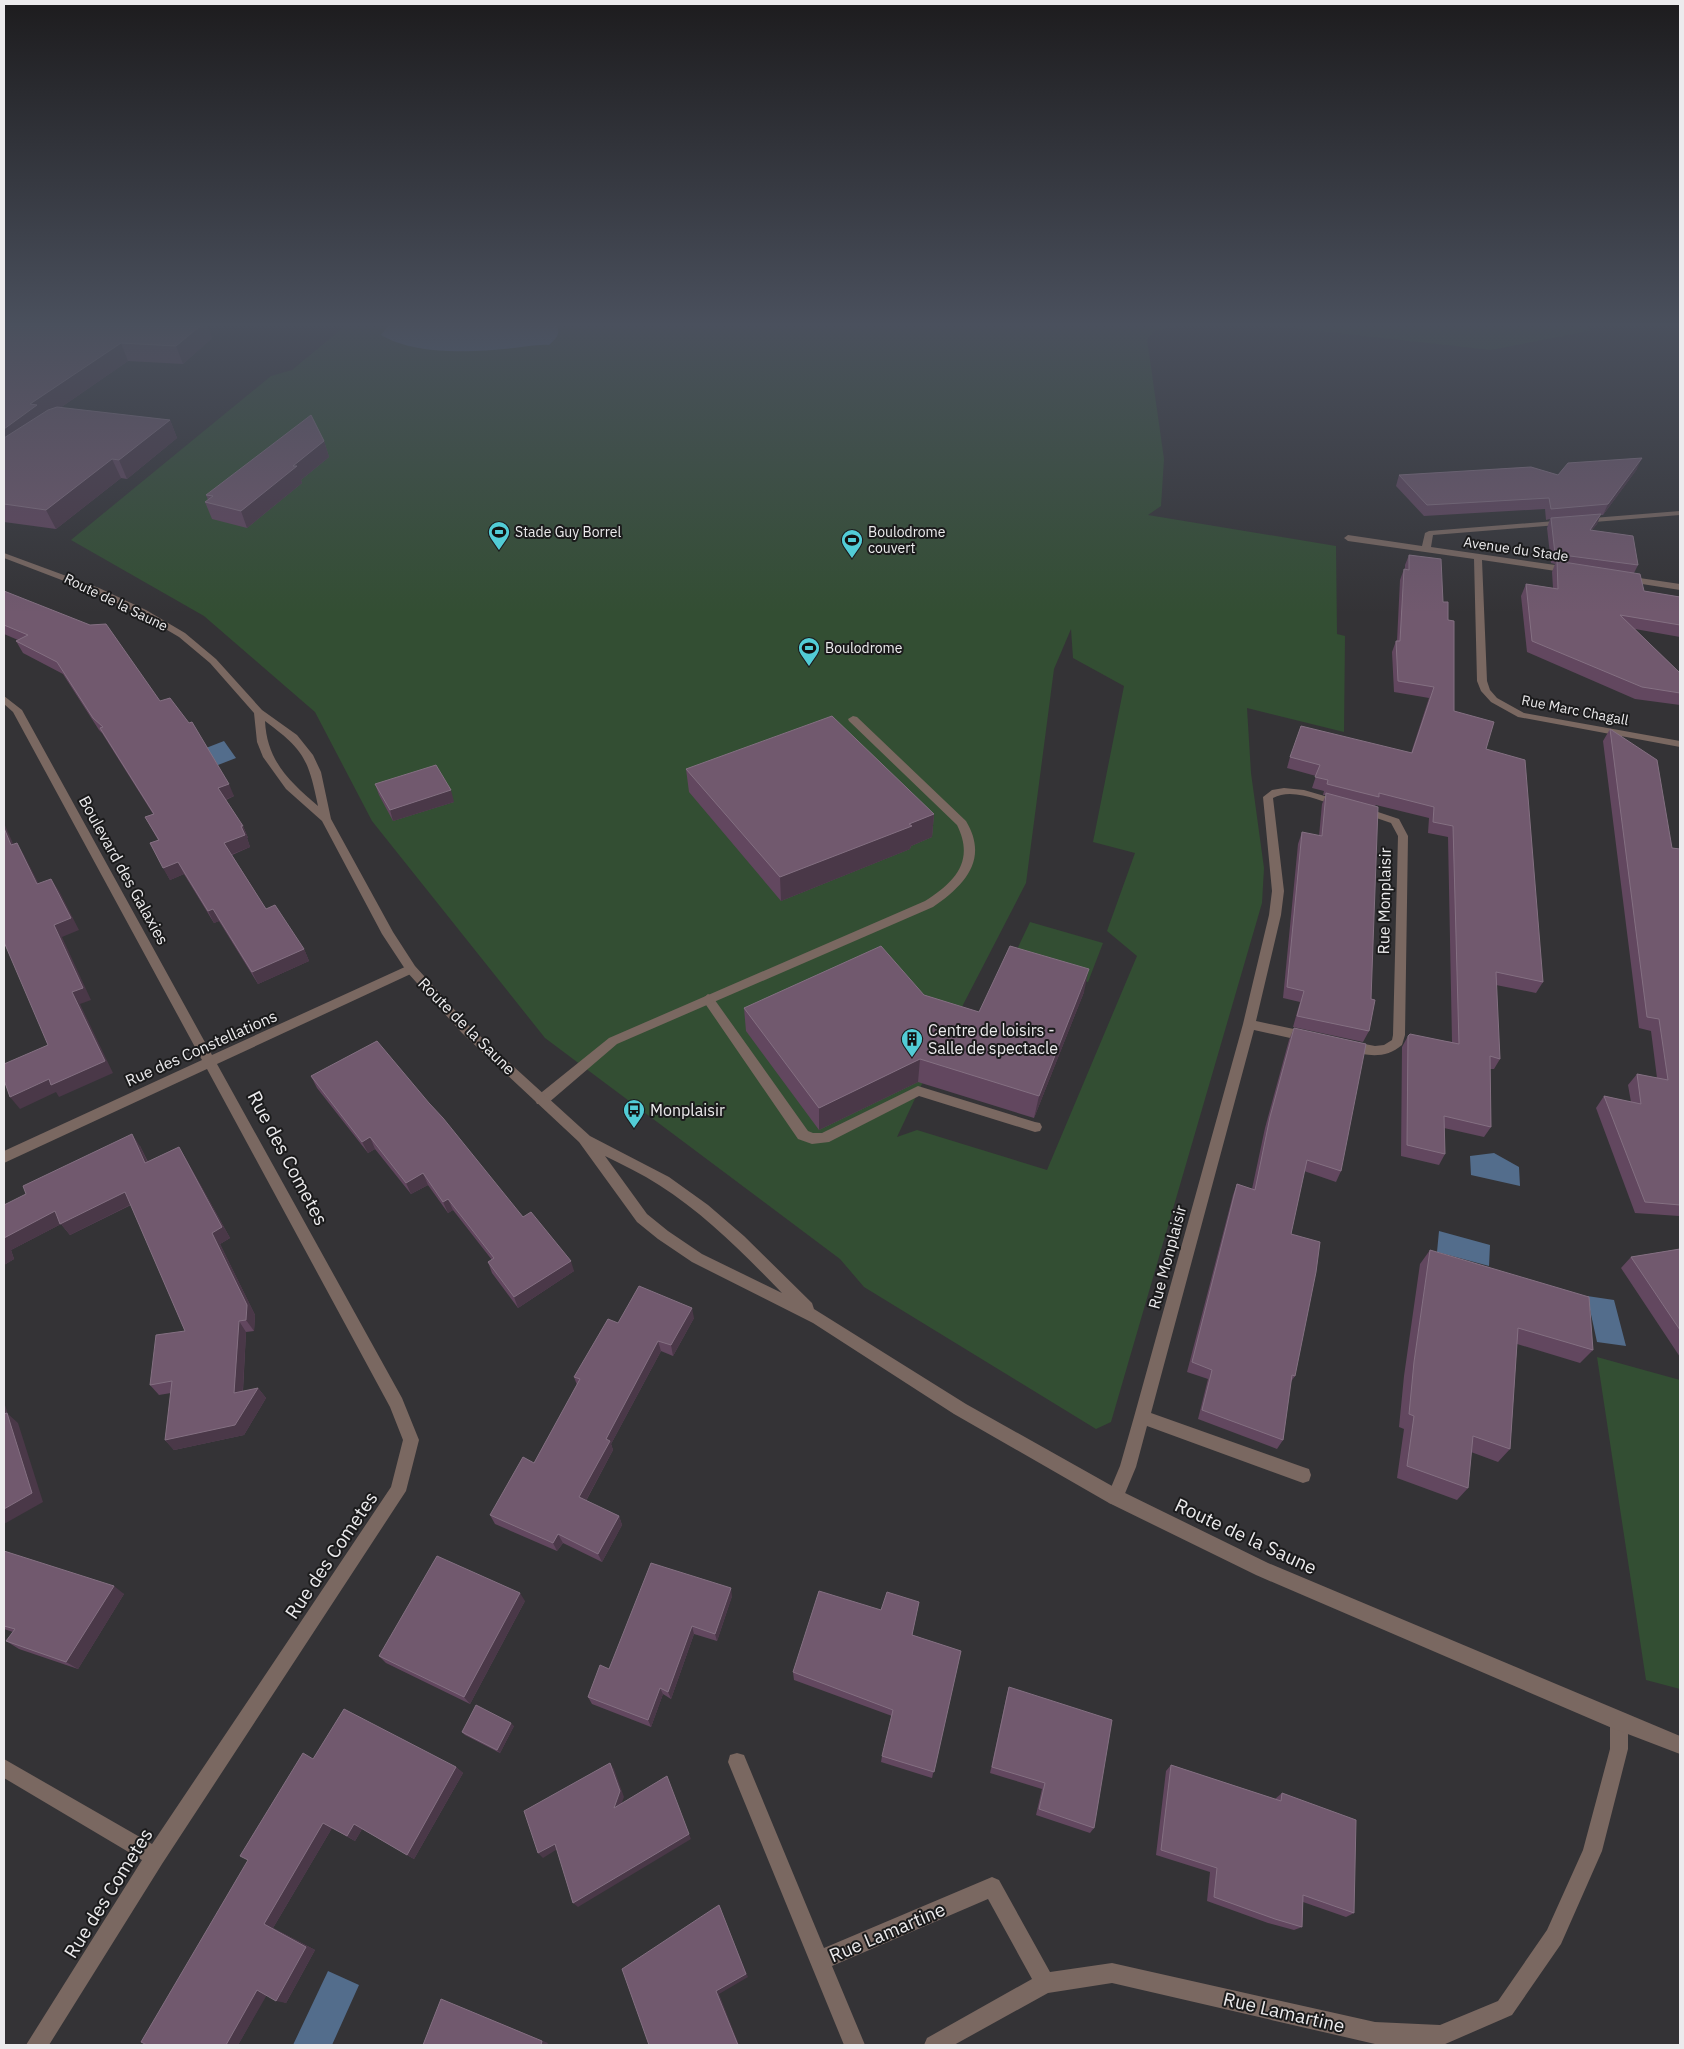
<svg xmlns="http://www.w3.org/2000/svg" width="1684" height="2049" font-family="'IBM Plex Sans',sans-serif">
<rect width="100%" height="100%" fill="#343336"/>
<!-- green -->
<path fill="#334e33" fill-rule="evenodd" d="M345,326H1176L1154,331L1147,339L1164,459L1161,506L1148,515L1336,546L1337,634L1345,636L1344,732L1247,708L1251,773L1264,868L1262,903L1111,1422L1096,1429L864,1287L840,1259L545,1038L372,821L315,712L204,616L71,540L271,376L292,370ZM1071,629L1073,658L1124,686L1093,842L1135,853L1107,931L1137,956L1047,1170L917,1130L897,1137L920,1088L1026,883L1054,669Z
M1274,326H1589V331L1491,350Z
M1030,922L1103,943L1088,982L1012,960Z
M1597,1357L1680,1380V1689L1646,1680Z"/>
<!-- water -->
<path fill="#536d8c" d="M388,326H557C561,335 555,339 549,345C536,344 526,347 514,348C475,352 416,356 381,335Z
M224,741L236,758L218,765L206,748Z
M1494,1153L1519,1167L1520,1186L1471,1175L1470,1156Z
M1439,1231L1490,1245L1489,1266L1437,1252Z
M1587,1296L1614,1300L1626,1346L1597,1342Z
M328,1971L359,1985L332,2045H293Z"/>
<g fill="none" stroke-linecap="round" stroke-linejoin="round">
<!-- service -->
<path fill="#7a6861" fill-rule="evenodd" d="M708,994L712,996L808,1131L813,1133H822L918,1086L1035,1122L1040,1123L1042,1127L1040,1131L1035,1132L919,1096L829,1142L812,1144L798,1139L704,1002L702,999Z"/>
<!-- minor -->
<path fill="#7a6861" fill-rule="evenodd" d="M1680,511V515L1433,535L1431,547L1569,567L1573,570L1569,573L1482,560L1487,681L1490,690L1497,698L1524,713L1680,741V747L1518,717L1491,702L1481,691L1477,681L1474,559L1348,541L1344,538L1348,535L1422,546L1425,533L1429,531Z
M1626,576L1680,584V590L1623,581L1622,579Z
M4,696L22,710L212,1055L407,966L411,965L417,969L415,972L217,1064L402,1398L419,1440L406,1491L162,1864L49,2045H26L142,1860L4,1778V1759L152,1844L391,1487L403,1440L390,1407L207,1069L4,1163V1151L202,1060L13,712L4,704Z
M853,716L857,717L966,821C989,859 965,885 933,907L617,1044L547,1104H537L535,1100L537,1096L609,1038L925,901C955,882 975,861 957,825L849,721L848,719Z
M1284,788L1304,790L1345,802L1346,804L1341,807C1321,802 1293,787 1273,798L1284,891L1281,915L1256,1021L1308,1032L1312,1034L1314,1037L1312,1040L1308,1042L1254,1030L1151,1413L1303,1467L1309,1469L1311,1475L1309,1481L1303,1483L1147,1426L1136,1467L1121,1503L1115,1505L1109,1503L1107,1497L1120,1466L1134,1417L1243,1024L1269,915L1272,891L1263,797L1272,790Z
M1363,807L1399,819L1408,836L1405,1035L1402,1045C1386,1059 1368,1056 1349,1051L1345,1049L1343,1046L1345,1043L1349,1041L1375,1046L1384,1045L1392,1040L1393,1035L1398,836L1391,823L1359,812L1358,810Z
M1619,1712L1626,1714L1628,1721V1749L1602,1851L1561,1944L1512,2015L1443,2045L1375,2044L1112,1983L1048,1993L954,2045H924L927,2038L1032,1979L988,1899L832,1966L865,2045H844L728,1762L730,1755L737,1753L744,1755L824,1948L992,1877L999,1880L1050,1972L1112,1963L1375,2022L1440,2025L1498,2001L1547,1930L1583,1850L1610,1749V1721L1612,1714Z"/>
<!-- tertiary -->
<path fill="#7a6861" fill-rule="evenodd" d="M4,553L99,588L146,610L185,633L216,659L262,710L297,735L313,755L321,772L331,819L393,932L415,966L470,1027L590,1136L669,1177L708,1205L744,1236L812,1303L814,1309L966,1404L1121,1491L1268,1563L1680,1736V1754L1612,1728L1256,1575L1109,1503L954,1414L813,1323L692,1262L658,1239L637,1222L579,1142L462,1033L407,972L382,934L322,821L286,789L263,757L257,742L254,713L210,663L179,637L140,614L93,592L4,558ZM265,721C304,750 308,758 318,806C289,781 267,761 265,721ZM605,1156C623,1165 642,1174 659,1185C705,1214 744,1254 782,1293L702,1254L668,1231L647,1214Z"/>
</g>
<!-- wall -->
<path fill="#62475f" d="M4,326H207L212,338L183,364L128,361L60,408L170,420L177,438L127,479L121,478L56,529L4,522Z
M324,441L329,457L301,480L302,483L247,528L212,519L205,502L208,500L206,495Z
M1637,469L1603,515H1600L1597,524L1592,530L1638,565L1634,573L1644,591L1680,597V637L1635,629L1680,673V705L1635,699L1527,652L1521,596L1526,584L1553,588L1552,572L1555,564L1551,563L1547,528L1550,519L1546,520L1545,509L1424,516L1396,486L1399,475H1558Z
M1409,555L1443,602L1448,620L1454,711L1486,749L1543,982L1536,993L1496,985L1500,1059L1494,1069H1490L1491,1127L1484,1137L1444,1128L1445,1154L1439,1165L1401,1156L1402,1047L1408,1036L1452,1042L1448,837L1428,833L1429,818L1376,805L1375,806L1369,1031L1363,1042L1293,1027L1300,1002L1283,998L1298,844L1302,832L1319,836L1322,804L1326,795H1323L1324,791L1312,788L1316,776L1287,768L1290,757L1411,753L1429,698L1394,692L1392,652L1396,641H1397L1400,580L1404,569L1405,570V565Z
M4,591L160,701L234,796L226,800L243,826L248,838H247L250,847L232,855L266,909L304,949L309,961L258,984L219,921L214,923L184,874L170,880L150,843L158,840L145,817L153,814L102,733L99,730L63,674L23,653L16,641L18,640L4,634Z
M1610,729L1672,848L1680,849V1215L1679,1216L1635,1213L1596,1108L1604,1096L1631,1102L1628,1085L1637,1074L1657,1078L1651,1031L1639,1028L1603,741Z
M686,769L934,814L932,837L911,846L910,849L781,901L689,792Z
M375,784L454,802L393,821L379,795Z
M1084,992L1034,1118L918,1082L819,1130L746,1031L744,1008L924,995L979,1012Z
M1294,1028L1341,1171L1336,1182L1304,1171L1291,1234L1295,1376L1290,1383L1283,1440L1277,1449L1198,1419L1208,1379L1187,1372L1233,1195L1237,1184L1252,1189L1265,1128L1289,1040Z
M311,1076L523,1217L574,1271L518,1308L492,1273L488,1262L492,1260L453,1210L448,1213L428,1185L411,1194L375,1149L368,1153L317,1088Z
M140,1146L148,1162L179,1147L186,1159L230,1238L220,1244L255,1315L254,1331L246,1332L243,1391L258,1388L266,1398L244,1435L174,1450L165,1440L171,1393L159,1395L150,1385L185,1331L131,1205L70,1235L61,1224L11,1250L14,1259L4,1265V1205Z
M1680,1249V1357L1621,1268L1631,1257Z
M1430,1250L1593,1350L1580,1363L1517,1344L1510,1449L1498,1462L1471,1452L1468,1488L1457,1500L1397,1478L1404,1429L1399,1427L1404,1376L1420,1264Z
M694,1318L673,1356L661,1351L611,1444L613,1450L586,1501L619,1516L622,1525L602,1562L563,1543L557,1551L495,1524L490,1515L534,1463L577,1385L574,1377L618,1323Z
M4,1551L124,1594L78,1669L19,1649L6,1641L13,1632L4,1629Z
M732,1596L717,1641L694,1634L671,1699L663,1694L651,1727L592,1704L588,1697L609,1669Z
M525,1601L470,1704L386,1663L379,1656Z
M919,1602L912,1635L961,1651L932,1778L881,1762L882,1756L892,1716L794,1680L793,1672L881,1610Z
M1009,1687L1094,1828L1090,1833L1036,1815L1042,1789L990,1773L1007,1694Z
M514,1726L500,1753L465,1735L462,1732Z
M313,1759L456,1767L463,1773L414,1859L362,1829L355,1841L332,1828L273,1928L315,1950L286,2003L266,1995L238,2045H147Z
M1171,1765L1275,1799L1282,1793L1354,1913L1346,1917L1303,1902L1302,1927L1294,1930L1268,1923L1207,1901L1210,1872L1156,1855L1166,1771Z"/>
<!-- shaded-wall -->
<path fill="#4a3848" d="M200,326H207L212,338L183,364L176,346Z
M121,343L128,361L44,419L4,455V429L30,404Z
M170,420L177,438L127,479L119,460Z
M324,441L329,457L301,480L302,483L247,528L241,511L293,466Z
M1642,458L1637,469L1603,515L1608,504Z
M112,459L121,478L56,529L46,510Z
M1601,514L1597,524L1585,539L1590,530Z
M229,784L234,796L224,800L218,788Z
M451,790L454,802L393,821L390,810Z
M934,814L932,837L911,846L910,849L781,901L780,877Z
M4,823L19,857L11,845L4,828Z
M241,826H243L248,838H247L250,847L230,855L224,843Z
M17,843L24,855L45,896L37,884Z
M178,862L184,874L170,880L163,868Z
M51,879L59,891L79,930L62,937L91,1000L80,1004L113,1073L59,1097L56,1092L20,1109L10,1097L49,1079L54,925Z
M213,909L219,921L214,923L208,911Z
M304,949L309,961L258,984L252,972Z
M1089,969L1084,992L1034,1118L1039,1096Z
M920,1059L918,1082L819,1130V1108Z
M132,1134L140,1146L153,1174L145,1163Z
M370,1137L375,1149L368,1153L362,1142Z
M179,1147L186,1159L230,1238L220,1244L255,1315L254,1331L246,1320Z
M423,1173L428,1185L411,1194L406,1183Z
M125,1192L134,1203L70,1235L61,1224L11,1250L14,1259L4,1265V1238L55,1211Z
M448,1199L453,1210L448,1213L443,1202Z
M571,1261L574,1271L518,1308L514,1297Z
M692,1308L694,1318L673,1356L671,1345Z
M239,1321L246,1332L242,1403L234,1393Z
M658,1341L661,1351L611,1444L613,1450L583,1506L579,1497L606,1439Z
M258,1388L266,1398L244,1435L174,1450L165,1440Z
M4,1402L8,1414L18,1423L43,1502L4,1524Z
M619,1516L622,1525L602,1562L598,1554Z
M558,1534L563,1543L557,1551L553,1543Z
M114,1586L124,1594L78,1669L66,1662Z
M731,1588L732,1596L717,1641L715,1634Z
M520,1593L525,1601L470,1704L464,1697Z
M692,1626L694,1634L671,1699L668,1692Z
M660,1688L663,1694L651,1727L648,1720Z
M511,1723L514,1726L500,1753L497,1750Z
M610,1763L614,1769L624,1797L618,1813L614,1808Z
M456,1767L463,1773L414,1859L407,1855Z
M667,1776L691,1839L578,1907L573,1903Z
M323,1823L332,1828L273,1928L315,1950L286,2003L276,2001L264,1924Z
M354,1824L362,1829L355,1841L347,1836Z
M555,1844L559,1848L543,1858L538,1853Z
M719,1905L748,1977L719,1994L739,2045H738L716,1991Z
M257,1990L268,1993L238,2045H226Z
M441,1999L548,2043L547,2045H541Z"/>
<!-- building -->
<path fill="#71596e" stroke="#847082" d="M4,326H200L176,346L121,343L30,404L37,405L4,429Z
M57,407L170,420L119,460L112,459L46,510L4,504V438L48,410Z
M311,415L324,441L293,466H297L241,511L205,502L213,496L206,495Z
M1642,458L1608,504L1551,509L1549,498L1427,505L1399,475L1531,467L1558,475L1568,463Z
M1601,514L1590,530L1633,536L1638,565L1555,554L1551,518Z
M1409,555L1441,559L1443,602H1448V620L1454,621V711L1494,722L1486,749L1525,760L1543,982L1496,972L1500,1059L1490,1056L1491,1127L1444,1116L1445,1154L1407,1145L1408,1036L1410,1034L1459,1044L1453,826L1433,822L1434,807L1379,793V797L1327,784L1328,780L1315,777L1320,765L1290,757L1301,726L1412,753L1434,687L1398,681L1396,641H1400L1404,569L1409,570Z
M1557,561L1640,574L1644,591L1680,597V625L1620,615L1680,673V693L1642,687L1532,641L1526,584L1558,589Z
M4,591L90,625L106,624L160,701L170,698L189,723L192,722L229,784L218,788L243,826H241L245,835L224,843L266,909L275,905L304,949L252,972L213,909L208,911L178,862L163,868L150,843L159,840L145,817L154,814L100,728L103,727L93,718L57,662L16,641L28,635L4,625Z
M832,716L934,814L909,824L912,826L780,877L686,769Z
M1610,729L1657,760L1672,848L1680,849V1205L1645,1202L1604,1096L1641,1104L1637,1074L1668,1080L1659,1019L1647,1017Z
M436,765L451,790L390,810L375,784Z
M1326,793L1378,807L1371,999L1375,1000L1369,1031L1297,1016L1304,991L1287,987L1302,832L1322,836Z
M4,828L11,845L17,843L37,884L51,879L71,918L54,925L83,988L72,992L105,1061L51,1085L49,1079L10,1097L4,1080V1064L48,1045L4,942Z
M881,946L924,995L979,1012L1010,946L1089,969L1039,1096L920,1059L819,1108L744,1008Z
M1294,1028L1366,1044L1341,1171L1307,1160L1291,1234L1320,1242L1316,1272L1295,1376L1292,1375L1283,1440L1202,1410L1212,1370L1192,1362L1237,1184L1255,1190L1270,1117Z
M377,1041L429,1103L443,1118L523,1217L531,1212L571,1261L514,1297L488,1262L494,1258L448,1199L443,1202L423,1173L406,1183L370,1137L362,1142L311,1076Z
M132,1134L145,1163L179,1147L222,1227L212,1233L247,1305L246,1320L239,1321L234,1393L258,1388L235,1425L165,1440L172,1381L150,1385L156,1335L185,1331L125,1192L60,1224L55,1211L4,1238V1205L26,1194L23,1186Z
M1680,1249V1330L1631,1257Z
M1430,1250L1589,1297L1593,1350L1518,1328L1510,1449L1473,1436L1468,1488L1407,1466L1414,1416L1409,1414L1414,1362Z
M639,1286L692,1308L671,1345L658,1341L606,1439L610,1441L579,1497L619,1516L598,1554L558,1534L553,1543L490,1515L523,1457L534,1463L580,1379L574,1377L608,1319L618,1323Z
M7,1413L32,1493L4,1509V1414Z
M4,1551L114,1586L66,1662L6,1641L15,1629L4,1626Z
M437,1556L520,1593L464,1697L379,1656Z
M651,1563L731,1588L715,1634L692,1626L668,1692L660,1688L648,1720L588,1697L600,1665L609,1669Z
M819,1591L881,1610L887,1592L919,1602L912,1635L961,1651L934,1772L882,1756L893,1710L793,1672Z
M1009,1687L1112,1720L1094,1828L1039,1809L1045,1783L992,1767Z
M476,1705L511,1723L497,1750L462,1732Z
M344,1709L456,1767L407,1855L354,1824L347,1836L323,1823L264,1924L306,1947L276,2001L257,1990L226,2045H147L141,2042L248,1860L240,1856L303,1753L313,1759Z
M610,1763L620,1791L614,1808L667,1776L689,1834L573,1903L555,1844L538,1853L524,1811Z
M1171,1765L1281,1801L1282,1793L1356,1820L1354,1913L1303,1895L1302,1927L1275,1919L1214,1897L1217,1868L1161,1850Z
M719,1905L746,1974L716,1991L738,2045H649L622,1969Z
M441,1999L542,2041L541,2045H423Z"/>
<!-- sky -->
<linearGradient id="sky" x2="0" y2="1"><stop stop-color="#1d1c1e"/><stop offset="0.53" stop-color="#4a505d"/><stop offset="1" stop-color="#4a505d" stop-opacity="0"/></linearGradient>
<rect width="1684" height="613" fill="url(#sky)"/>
<!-- icons -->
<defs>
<g id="stadium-pin" transform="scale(1.125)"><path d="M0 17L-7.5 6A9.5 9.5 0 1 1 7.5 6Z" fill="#52ccd6" stroke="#1b1b1c"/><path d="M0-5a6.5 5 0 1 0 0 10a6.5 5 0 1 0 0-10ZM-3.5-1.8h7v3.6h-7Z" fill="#111"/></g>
<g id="building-pin" transform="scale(1.125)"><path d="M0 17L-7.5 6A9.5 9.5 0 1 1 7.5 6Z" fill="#52ccd6" stroke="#1b1b1c"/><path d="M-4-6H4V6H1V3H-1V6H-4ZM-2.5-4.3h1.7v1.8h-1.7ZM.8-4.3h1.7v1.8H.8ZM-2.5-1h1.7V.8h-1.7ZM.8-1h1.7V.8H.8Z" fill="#111"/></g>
<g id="bus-pin" transform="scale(1.125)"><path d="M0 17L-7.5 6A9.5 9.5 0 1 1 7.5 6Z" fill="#52ccd6" stroke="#1b1b1c"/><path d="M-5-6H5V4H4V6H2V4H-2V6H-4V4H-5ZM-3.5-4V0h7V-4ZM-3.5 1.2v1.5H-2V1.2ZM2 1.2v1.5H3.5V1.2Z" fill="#111"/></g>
</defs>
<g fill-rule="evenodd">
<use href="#stadium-pin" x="499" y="532"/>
<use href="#stadium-pin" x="852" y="540"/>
<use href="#stadium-pin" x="809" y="648"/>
<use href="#building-pin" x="912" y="1039"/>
<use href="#bus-pin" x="634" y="1110"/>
</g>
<g text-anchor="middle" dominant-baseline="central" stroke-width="4" stroke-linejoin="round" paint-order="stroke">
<!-- far-poi labels -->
<g font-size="14" fill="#ecebed" stroke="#1b1b1c" text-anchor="start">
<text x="515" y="532">Stade Guy Borrel</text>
<text x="868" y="532">Boulodrome<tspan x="868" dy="16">couvert</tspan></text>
<text x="825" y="648">Boulodrome</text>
</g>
<!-- far-street labels -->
<g font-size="14" fill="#ecebed" stroke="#1b1b1c">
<text transform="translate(1516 549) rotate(8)">Avenue du Stade</text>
<text transform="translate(116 602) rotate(26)">Route de la Saune</text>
<text transform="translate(1575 710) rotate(11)">Rue Marc Chagall</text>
</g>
<!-- street labels -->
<g font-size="16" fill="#ecebed" stroke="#1b1b1c">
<text transform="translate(124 870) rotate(61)">Boulevard des Galaxies</text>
<text transform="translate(1384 901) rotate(-89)">Rue Monplaisir</text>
<text transform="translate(467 1026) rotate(45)">Route de la Saune</text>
<text transform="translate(201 1048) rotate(-24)">Rue des Constellations</text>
<text transform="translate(1167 1257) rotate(-75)">Rue Monplaisir</text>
</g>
<!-- poi labels -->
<g font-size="16" fill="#ecebed" stroke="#1b1b1c" text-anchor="start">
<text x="928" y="1030">Centre de loisirs -<tspan x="928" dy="18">Salle de spectacle</tspan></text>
<text x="650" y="1110">Monplaisir</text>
</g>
<!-- near-street labels -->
<g font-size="19" fill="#ecebed" stroke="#1b1b1c">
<text transform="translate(288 1158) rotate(62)">Rue des Cometes</text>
<text transform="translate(1246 1536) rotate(25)">Route de la Saune</text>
<text transform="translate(331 1555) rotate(-56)">Rue des Cometes</text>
<text transform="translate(108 1893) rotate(-58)">Rue des Cometes</text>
<text transform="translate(887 1932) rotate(-23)">Rue Lamartine</text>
<text transform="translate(1284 2012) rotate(13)">Rue Lamartine</text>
</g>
</g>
<!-- border -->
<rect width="1684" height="2049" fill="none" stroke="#ecebed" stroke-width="10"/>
</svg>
